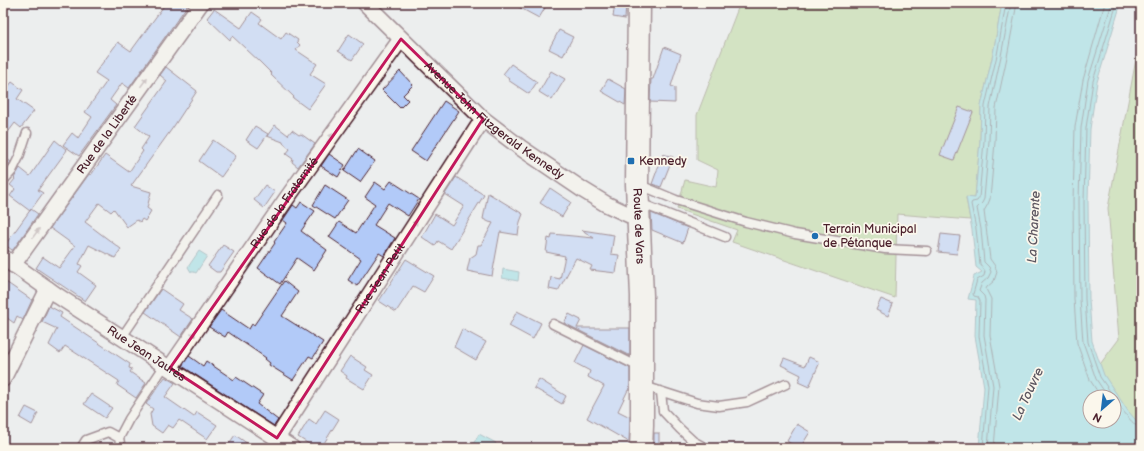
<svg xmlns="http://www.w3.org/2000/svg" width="1144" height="451" font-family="'Balsamiq Sans',sans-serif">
<rect width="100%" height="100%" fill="#eceeee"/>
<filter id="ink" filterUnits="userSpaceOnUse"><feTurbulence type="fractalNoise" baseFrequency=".025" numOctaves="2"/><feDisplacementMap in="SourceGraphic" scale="8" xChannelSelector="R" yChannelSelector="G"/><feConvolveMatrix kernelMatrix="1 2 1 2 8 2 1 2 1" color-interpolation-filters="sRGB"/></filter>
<g filter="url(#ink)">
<!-- green -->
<path fill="#b4d58f" stroke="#7f7a5d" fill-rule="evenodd" d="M740,3H1002L993,54L981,106L980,141L975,198H966L970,220L897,214L895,298L732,242L737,230L677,209L685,180L716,187L718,170L697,160V115Z
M1141,44V448H1037L1119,339L1108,208L1137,54ZM1090,397H1114V421H1090Z"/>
<!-- water -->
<path fill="#89dadf" stroke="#708f97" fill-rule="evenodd" d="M1002,3H1121L1097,82L1090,129L1088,201L1089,299L1092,341L1104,375L1128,411L1141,426V448H979L984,387L975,336L976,300L968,299L974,276L982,272L976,267L972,230L966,197L975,198L980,141L981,106L993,54ZM1090,397H1114V421H1090Z
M199,251L207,256L196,273L194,272H191L188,267Z
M503,269L519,272L518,281L502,278Z
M479,434L496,443L493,448H485L480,445L478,448L472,446Z"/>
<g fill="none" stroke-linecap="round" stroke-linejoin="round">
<!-- shore -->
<path stroke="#636a73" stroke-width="1" d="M1101,397L1090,380L1077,343L1074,299L1073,201L1075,127L1083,80L1105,3
M1108,397L1096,379L1083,342L1080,299L1079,201L1081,128L1088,80L1112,3
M1114,397L1100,377L1088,342L1085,299L1084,201L1086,128L1093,81L1117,3
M1114,397C1119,405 1132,426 1141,428
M983,448L988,386L979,336L980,301L978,297L974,296L973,294L977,280L984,276L985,271L980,264L976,229L971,204L972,202L977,201L979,198L984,141L985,106L997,55L1006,3
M988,448L993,386L984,335L985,300L984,296L979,291L982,283L988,278L991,272L989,267L984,262L981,229L977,208L982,203L984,199L989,141L990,107L1001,56L1011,3
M994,448L999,386L990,335L991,299L986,289L987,287L994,281L997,272L995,266L990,259L984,211L988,204L990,199L995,142L996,108L1007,57L1017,3"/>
</g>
<!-- building -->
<path fill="#b2caf8" stroke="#4a1f2b" d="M166,3H189L129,88L122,83L110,100L116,105L79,156L63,145L72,133L78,138L92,117L85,112L107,81L95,73L118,42L131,51Z
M511,3H548L539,18Z
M615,3H626L625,19L613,17Z
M214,9L241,28L252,12L262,19L259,23L281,39L286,32L298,40L297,42L300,45L296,50L317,64L310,74L326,84L308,109L293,98L294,97L271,75L272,74L260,62L232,36L230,40L207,18Z
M559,30L573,37L563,56L549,49Z
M349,34L363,44L352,60L338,51Z
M664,47L681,54L671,86L675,88V103L650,102L651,79H653Z
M511,64L537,82L529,94L508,80L509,79L503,74Z
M166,67L197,91L174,126L131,186L151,192L147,208L151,211L145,221L142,219L140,222L137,220L127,227L114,209L111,212L99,203L85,222L121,249L115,258L89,245L79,264L82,266L78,272L96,285L85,301L36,268L43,257L59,268L75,246L50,228L89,174L91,175L105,155L129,172L143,151L141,149L149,137L135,126L167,81L160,75Z
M400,71L413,85L403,95L408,100L400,108L382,90Z
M551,71L565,79L552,100L539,92Z
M608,79L626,89L625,105L601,91Z
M12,82L23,90L17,99L34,111L21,128L15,123L3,139V93Z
M444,101L459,111L426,161L411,151Z
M959,107L973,112L954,160L940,155Z
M275,125L288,135L292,130L299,135L301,134L315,144L298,167L292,162L293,159L286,154L290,149L283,143V142L267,136Z
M255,126L268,134L258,148L246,140Z
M55,140L67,150L38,190L43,193L30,211L10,196L15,189L10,185L15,179L14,178L20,168L30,176Z
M213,140L236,156L221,177L199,161Z
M358,149L375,161L360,182L344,171Z
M329,154L345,165L338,177L321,166Z
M663,154L673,157L661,187L652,184Z
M3,156L11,162L4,171L3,170Z
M456,177L484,195L451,249L438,241L435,246L422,237L435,214L452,225L464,206L445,194Z
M391,181L419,199L408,216L388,203L374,225L395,238L384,256L379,253L357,286L348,280L361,259L329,237L339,222L356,233L375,204L365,197L375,182L385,189Z
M265,185L275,192L264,208L254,200Z
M325,185L348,200L335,219L313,205Z
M550,188L571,202L562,217L540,203Z
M488,193L523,214L520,222L518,235L500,232L492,276L467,271L470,258L476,254L478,245H481L493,223L489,222L483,219Z
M301,202L315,211L301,231L327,250L314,270L297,258L280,284L258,268L275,243L274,242L287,223L283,220L293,205L297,208Z
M31,209L38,214L13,250H12L5,245Z
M651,213L688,228L683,243L652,230Z
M582,230L614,235L611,254L619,255L616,273L590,270L592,266L576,258L558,291L549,289L551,277L560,279L565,256L546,252L548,238L551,239L552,234L594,238Z
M941,234L960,236L957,254L938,252Z
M223,245L234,252L220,272H216L208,266Z
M406,259L434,276L424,292L413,286L396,312L379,301Z
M3,280L32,300L23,320L17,316L14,323L3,315Z
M284,281L298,292L282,316L323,342L313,358L309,356L293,380L269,365L270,363L265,359L266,358L228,332L225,337L209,327L221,310L249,329L252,324L254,325Z
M161,289L183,304L179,310L193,319L181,337L145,312Z
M881,299L893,304L888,316L876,310Z
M49,306L62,313L60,317L130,364L129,368L132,369L130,372L146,383L136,398L117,385L119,381L65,346L60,353L49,345L57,329L42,322Z
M517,311L541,323L533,339L509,326Z
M569,314L581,320L577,328H630V356L564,323Z
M462,329L486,342L476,360L454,347Z
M584,345L630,368V391L628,390L618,411L630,417L629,442L587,418L604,386L588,377L590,371L575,363Z
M189,356L203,366L206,361L234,380L236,377L263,395L257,404L278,420L274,426L182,366Z
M350,356L367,367L365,370L373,375L364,389L346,378L347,376L340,371Z
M809,357L820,362L809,387L798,382L801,375L781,365L784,358L805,366Z
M165,377L175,383L165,397L194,417L197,412L217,425L207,439L179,420L173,428L168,425L162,433L152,426L150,414L153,409L146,404Z
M539,379L566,396L562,404L534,388Z
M91,394L112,408L105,418L84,404Z
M26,407L38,413L32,425L20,418Z
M325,410L339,419L321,448H315L298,437L309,419L316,424Z
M797,424L810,432L800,448H797L787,441Z
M654,433H659V448H654Z
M235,435L254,448H226Z"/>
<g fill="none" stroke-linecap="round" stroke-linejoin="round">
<!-- service casing -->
<g stroke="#4a1f2b" stroke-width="11">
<path id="service" d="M3,181L12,171L19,157L27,133
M640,185L676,200L746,222L795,234L885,249L927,251
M640,203L725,237
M553,324L639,367
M122,337L218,195
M644,386L697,403L719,406L747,402L786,384
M661,392L663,411L680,429L693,441L706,448
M81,448L86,440L108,432L119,438
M121,448L119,438L129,419L165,365"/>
</g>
<!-- minor casing -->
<g stroke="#4a1f2b" stroke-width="18">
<g id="minor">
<path id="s1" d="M365,3L483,119L521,148L583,190L606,204L638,219"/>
<path id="s2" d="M3,257L58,296L292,448"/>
<path id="s3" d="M13,265L201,3"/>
<path id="s4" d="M170,368L287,198L401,39"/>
<path d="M3,379L48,289"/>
<path id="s5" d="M277,438L483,119"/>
</g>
</g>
<!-- secondary casing -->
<g stroke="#4a1f2b" stroke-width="25">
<g id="secondary">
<path id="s6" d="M639,3L637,184L642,296V425L641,448"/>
</g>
</g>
<!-- service -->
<use href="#service" stroke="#fbf7ec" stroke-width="8"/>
<!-- minor -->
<use href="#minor" stroke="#fbf7ec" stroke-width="15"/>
<!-- secondary -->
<use href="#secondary" stroke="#fbf7ec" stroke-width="22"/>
</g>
<!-- one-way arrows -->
<defs><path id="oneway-solid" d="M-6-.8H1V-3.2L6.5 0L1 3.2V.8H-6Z"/></defs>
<g fill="#ab9695">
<use href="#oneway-solid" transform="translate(144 82) rotate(-54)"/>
<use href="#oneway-solid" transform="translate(330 138) rotate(-54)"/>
<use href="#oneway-solid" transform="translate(414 225) rotate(-57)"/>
<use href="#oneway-solid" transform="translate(36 233) rotate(-54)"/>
<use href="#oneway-solid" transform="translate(192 336) rotate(-55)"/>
<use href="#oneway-solid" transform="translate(298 405) rotate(-57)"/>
</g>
</g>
<!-- marked area -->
<path d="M0 0H1144V451H0ZM401,39L483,119L277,438L170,368Z" fill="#eceeee" fill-opacity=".55" fill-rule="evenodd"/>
<path fill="none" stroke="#c2185b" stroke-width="3" stroke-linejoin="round" d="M401,39L483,119L277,438L170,368Z"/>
<!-- markers -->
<g fill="#1f6fb2" stroke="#fbf7ec" stroke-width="1.5">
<rect x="627" y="157" width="8" height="8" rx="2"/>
<circle cx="815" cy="236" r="4"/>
</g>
<g text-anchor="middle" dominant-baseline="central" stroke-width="3.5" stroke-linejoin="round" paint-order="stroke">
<!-- street labels -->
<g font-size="12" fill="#4a1f2b" stroke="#fbf7ec">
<text stroke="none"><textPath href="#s1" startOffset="175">Avenue John Fitzgerald Kennedy</textPath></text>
<text stroke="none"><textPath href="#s3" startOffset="161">Rue de la Liberté</textPath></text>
<text stroke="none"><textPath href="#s4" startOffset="201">Rue de la Fraternité</textPath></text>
<text stroke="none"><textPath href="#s6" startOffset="223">Route de Vars</textPath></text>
<text stroke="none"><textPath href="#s5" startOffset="190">Rue Jean-Petit</textPath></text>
<text stroke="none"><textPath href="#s2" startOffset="173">Rue Jean Jaurès</textPath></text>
</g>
<!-- poi labels -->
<g font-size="12" fill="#4a1f2b" stroke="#fbf7ec" text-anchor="start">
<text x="639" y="161">Kennedy</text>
<text x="823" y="229">Terrain Municipal<tspan x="823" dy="14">de Pétanque</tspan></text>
</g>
<!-- water labels -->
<g font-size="13" font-style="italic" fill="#5d5761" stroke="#fbf7ec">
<text transform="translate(1034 227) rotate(-87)">La Charente</text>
<text transform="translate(1028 394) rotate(-65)">La Touvre</text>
</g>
</g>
<!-- margin -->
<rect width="1144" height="451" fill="none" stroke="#fbf7ec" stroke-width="16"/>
<rect x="8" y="8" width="1128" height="435" fill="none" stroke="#4a1f2b" stroke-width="1.5" filter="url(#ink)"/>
<!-- north arrow -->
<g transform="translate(1102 409) rotate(208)"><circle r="19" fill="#fbf7ec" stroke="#b4a19f"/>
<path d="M0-3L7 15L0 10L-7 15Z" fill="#1f6fb2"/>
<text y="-6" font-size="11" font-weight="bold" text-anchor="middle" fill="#4a1f2b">N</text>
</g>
</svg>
